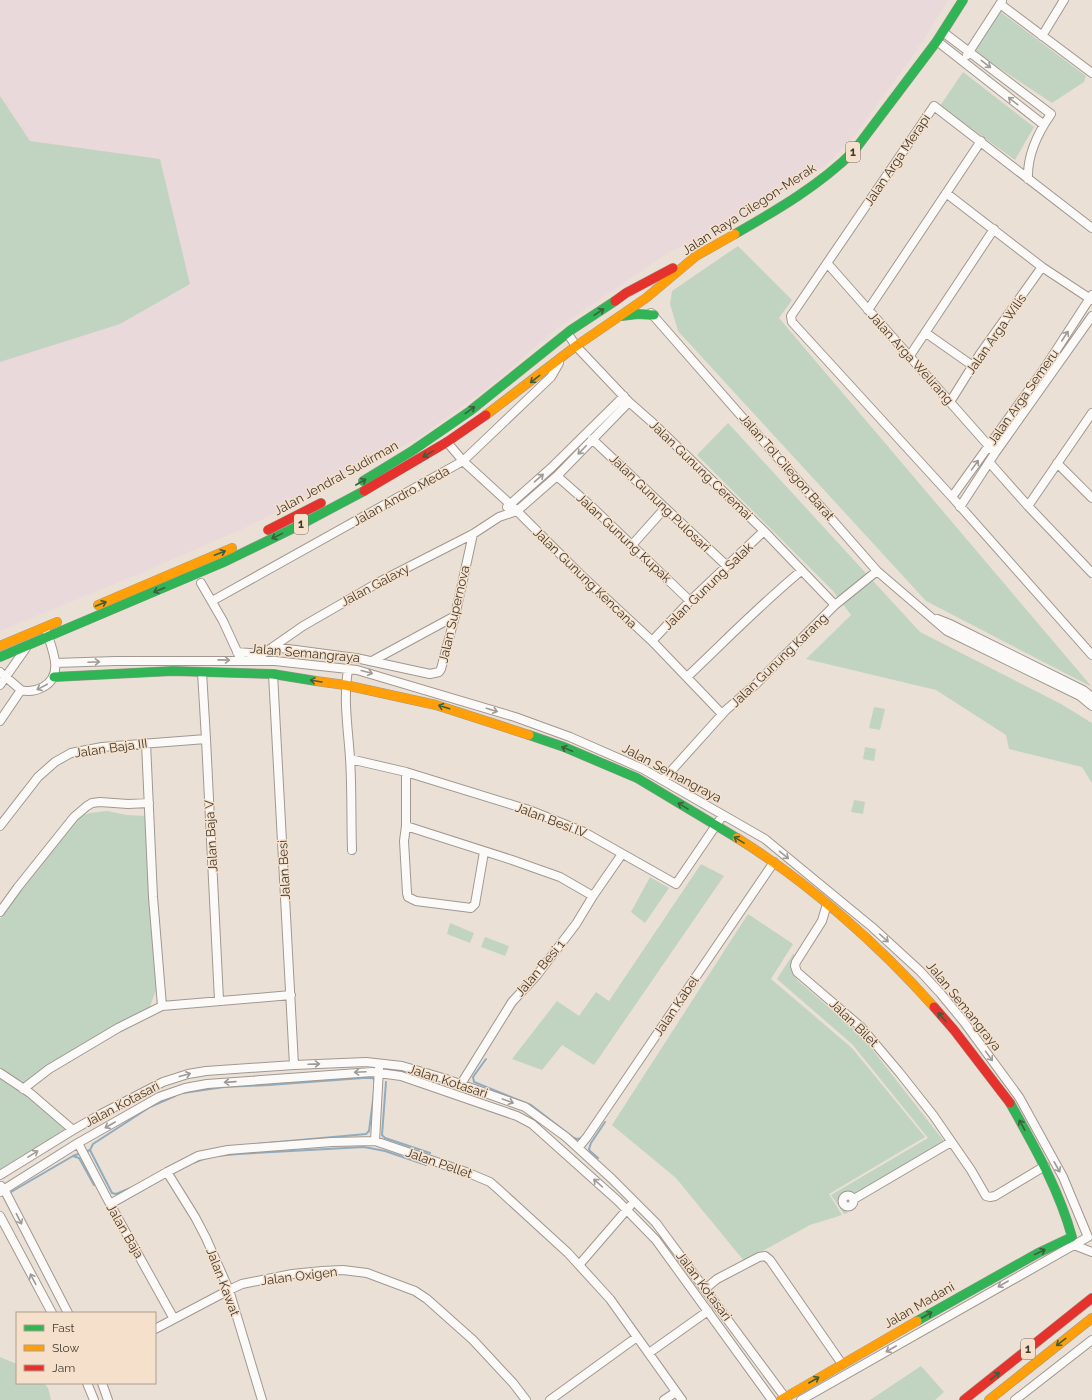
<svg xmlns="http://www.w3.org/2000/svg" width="1092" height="1400" font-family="Raleway,sans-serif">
<rect width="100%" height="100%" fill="#ebe0d5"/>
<!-- industrial -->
<path fill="#ead9db" d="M0,0H949L914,54L855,135L826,165L796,185L727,226L671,251L556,329L488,388L418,438L262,520L144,572L0,631Z"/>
<!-- green -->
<path fill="#c1d4c1" d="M998,10L1086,76L1084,82L1052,103L975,52Z
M963,72L1034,127L1015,160L940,106Z
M0,96L30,141L160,159L190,284L120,324L0,362Z
M738,246L792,300L779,318L1092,687L926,601L678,331L670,304L672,291Z
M728,423L920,632L1061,704L1092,723V783L1082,767L1009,749L1006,735L936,690L806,659L851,615L833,591L697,455Z
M874,707L885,709L880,730L869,728Z
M865,747L876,749L874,761L863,759Z
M854,800L865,802L863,814L851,812Z
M107,811L127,815L148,816L156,990L149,1009L25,1085L69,1132L0,1177V919L19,889L75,818L90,813Z
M701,864L724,876L594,1065L562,1045L542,1070L512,1059L557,1001L579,1016L596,992L609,1001Z
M650,877L669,888L645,923L631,912Z
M748,914L793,944L771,979L852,1048L925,1137L829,1194L842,1215L810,1225L744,1261L676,1178L612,1125Z
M450,923L474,933L470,943L447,934Z
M485,937L509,946L505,956L481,947Z
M793,954L796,956C790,966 791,971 797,980L861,1035L943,1140V1144L852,1198L849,1196L843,1200L842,1207L848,1213L844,1214L831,1195L928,1138L852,1044L777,979Z
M0,1357L17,1364V1383H44L48,1388L51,1400H0Z
M921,1366L944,1392L935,1400H870Z"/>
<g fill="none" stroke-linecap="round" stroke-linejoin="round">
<!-- stream -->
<path stroke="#91acbe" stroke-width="2" d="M486,1059L473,1077L474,1082L531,1105L574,1138L577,1139L582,1138
M386,1082L382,1135L385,1138L430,1153
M183,1093L224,1087L269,1085L363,1078H373L375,1082
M256,1144L366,1134L369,1131L374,1093
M90,1150L112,1193L116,1194L133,1187
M85,1152L90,1150L93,1144L150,1107L175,1096
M73,1156L81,1153
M216,1156L238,1154L364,1147L385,1151L426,1165
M598,1158L590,1151L589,1149L591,1143L605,1122
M193,1163L206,1158
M10,1196L11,1192L73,1156L79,1158L94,1185
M115,1206L166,1177L167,1179"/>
<!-- street casing -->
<g stroke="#a09890" stroke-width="10">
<path id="street" d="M1000,4L1092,73
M943,32L1051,114C1037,134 1027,155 1028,179
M1042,36L1064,0
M937,41L1044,125
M967,55L1002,1
M946,193L1042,267L1092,300
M1092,228L934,106L791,316L792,322L952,497L1092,655
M827,263L995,453
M868,310L981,141
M651,313L877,571L947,631L1080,696L1092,706
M926,333L973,366
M568,334L576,346L629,402L654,424L764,531L835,605
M909,357L994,229
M950,402L980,354L1042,267
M592,439L727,566
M447,442L463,461L510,504L583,577L652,641L722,714
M989,462L1028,506L1092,573
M1057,463L1092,498
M557,476L592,507L690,601
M952,497L1044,369L1092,295
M1028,506L1092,413
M507,507L551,468L624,396
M960,507L995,453L1092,316
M632,545L665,508
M201,583L223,621L241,660
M212,601L463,461L551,377L559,363
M937,619L950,624L1083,690L1092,697
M652,641L690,601L764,531
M273,647L356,658L430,674L439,672L441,669L455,616L473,534
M237,652L263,654
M254,660L303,626L381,581L473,534L499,517L517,511L557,476L629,402
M372,661L455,616
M55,663L116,661H275L357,670L515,717L570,737L643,769L765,839L872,927L920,971L941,994L964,1022L1019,1097L1063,1177L1088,1237
M348,669C343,699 348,728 350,758C352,788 351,819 352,850
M0,672L21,690C28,692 36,691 43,687C64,676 53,651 47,633
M202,672L206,739L219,1000
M273,674L294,1065
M687,677C725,641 761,604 801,571
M0,685L26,648
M0,721L21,690
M146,743L153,897L162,1006
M350,759L406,772L529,810L584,832L676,884L723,815
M406,772V826L512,860L560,877L593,896
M663,780L726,710L755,685L835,605L877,571
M0,826L38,777L55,762L71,753L102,747L206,739
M406,826L404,841L407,893L408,897L416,901L471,908L475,904L484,852
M827,904L822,921L796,962L795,966L797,972L861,1027L899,1072L933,1115L971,1170L986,1196L990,1197L995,1196L1045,1166
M0,912L18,887L74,817L87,806L92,803L100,802L128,804L149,803
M0,1073L30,1093L73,1130
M461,1084L512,1002L537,975L576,924L593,896L622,854
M23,1089L49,1069L118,1028L162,1006L291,995
M375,1141L379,1068
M78,1143L110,1204L174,1319
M578,1148L587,1137L774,862
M167,1172L195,1217L206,1238L229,1290L262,1400
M0,1175L73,1130L101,1114L163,1082L188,1074L206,1071L294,1065L366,1062L402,1066L443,1078L525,1107L566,1137L612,1179L656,1223L787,1400
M1,1186L4,1189L68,1313
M0,1192L78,1143L159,1097L185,1088L207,1084L372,1072L401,1076L517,1116L532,1124L618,1201L656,1240L772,1400
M842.5 1201a5.5 5.5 0 1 1 11 0a5.5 5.5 0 1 1-11 0Z
M854,1199L951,1142
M110,1204L167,1172L198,1156L228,1150L332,1142L375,1141L466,1172L490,1182L498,1189L568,1253L610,1299L682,1400
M0,1216L52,1313
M1074,1245L1092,1252
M579,1265L630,1206
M705,1289L717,1279L759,1257L765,1256L770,1260L842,1364
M155,1329L229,1290L242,1284L292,1274L322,1271L343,1270L367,1273L415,1291L427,1299L473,1340L513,1383L526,1400
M649,1353L708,1311
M87,1383L94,1400
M102,1383L108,1400
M550,1400L637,1337
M664,1400L676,1392
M801,1400L1088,1237
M1015,1400L1092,1340"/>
</g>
<!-- fast casing -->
<g stroke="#a09890" stroke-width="10">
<path id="fast" d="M735,234C777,210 820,185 854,151L937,41L963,0
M622,316L638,314L654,315
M363,481L412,451L470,411L571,330L615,301
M0,657L224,562L300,525L364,491
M54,677L173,671L273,674L316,681
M529,735L564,747L637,778L737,838
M917,1321L1038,1253L1072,1237C1059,1189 1034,1146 1010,1103"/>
</g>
<!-- slow casing -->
<g stroke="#a09890" stroke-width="10">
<path id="slow" d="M486,415L576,346L646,298L696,256L735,234
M98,605L232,548
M0,646L57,622
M316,681L345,685L436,705L529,735
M737,838C808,882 879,945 934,1007
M781,1400L917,1321
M989,1400L1092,1318"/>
</g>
<!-- jam casing -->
<g stroke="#a09890" stroke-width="10">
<path id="jam" d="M615,301L626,293L673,268
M364,491L447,442L486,415
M268,530L321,503
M934,1007L954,1030L1010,1103
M964,1400L1092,1298"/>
</g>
<!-- street -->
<use href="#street" stroke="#fcfaf9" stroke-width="8"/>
<!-- fast -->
<use href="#fast" stroke="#30b455" stroke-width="9"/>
<!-- slow -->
<use href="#slow" stroke="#ff9f0a" stroke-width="9"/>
<!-- jam -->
<use href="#jam" stroke="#e5322d" stroke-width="9"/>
</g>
<!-- one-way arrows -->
<defs><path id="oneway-shaft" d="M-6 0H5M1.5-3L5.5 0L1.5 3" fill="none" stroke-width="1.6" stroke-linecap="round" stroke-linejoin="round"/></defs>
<g stroke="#9f9a95">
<use href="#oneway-shaft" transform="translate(986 64) rotate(38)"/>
<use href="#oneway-shaft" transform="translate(1013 101) rotate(-142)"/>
<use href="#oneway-shaft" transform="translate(1065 336) rotate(-57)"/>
<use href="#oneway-shaft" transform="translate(582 450) rotate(134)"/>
<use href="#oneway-shaft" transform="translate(975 465) rotate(-54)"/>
<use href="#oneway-shaft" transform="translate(539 478) rotate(-41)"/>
<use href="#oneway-shaft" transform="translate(224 660) rotate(1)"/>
<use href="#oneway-shaft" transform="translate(94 662) rotate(-3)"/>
<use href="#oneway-shaft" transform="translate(367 672) rotate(15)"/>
<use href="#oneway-shaft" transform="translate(42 687) rotate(152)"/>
<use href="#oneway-shaft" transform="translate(492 710) rotate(17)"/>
<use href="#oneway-shaft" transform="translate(784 855) rotate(39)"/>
<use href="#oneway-shaft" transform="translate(884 938) rotate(42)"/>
<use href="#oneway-shaft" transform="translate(989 1056) rotate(54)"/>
<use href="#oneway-shaft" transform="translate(314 1064) rotate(-2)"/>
<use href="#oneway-shaft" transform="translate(360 1072) rotate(177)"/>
<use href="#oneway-shaft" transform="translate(185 1075) rotate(-15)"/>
<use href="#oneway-shaft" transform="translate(230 1082) rotate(176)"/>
<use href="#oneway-shaft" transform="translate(508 1101) rotate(20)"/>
<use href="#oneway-shaft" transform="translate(110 1125) rotate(150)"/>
<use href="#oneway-shaft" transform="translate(33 1154) rotate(-32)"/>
<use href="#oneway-shaft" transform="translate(1057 1167) rotate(61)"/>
<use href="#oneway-shaft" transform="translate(598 1183) rotate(-138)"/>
<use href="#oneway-shaft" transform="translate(19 1219) rotate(63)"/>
<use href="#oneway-shaft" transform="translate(33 1279) rotate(-118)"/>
<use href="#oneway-shaft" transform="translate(1003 1284) rotate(150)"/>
<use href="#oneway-shaft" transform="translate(891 1349) rotate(150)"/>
</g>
<g stroke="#3d5f3c">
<use href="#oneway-shaft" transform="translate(599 312) rotate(-34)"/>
<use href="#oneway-shaft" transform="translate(535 379) rotate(142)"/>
<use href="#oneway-shaft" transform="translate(470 410) rotate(-36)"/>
<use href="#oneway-shaft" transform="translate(428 454) rotate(149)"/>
<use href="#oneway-shaft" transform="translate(361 482) rotate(-30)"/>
<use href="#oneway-shaft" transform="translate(277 536) rotate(154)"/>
<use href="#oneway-shaft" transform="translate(220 553) rotate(-21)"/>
<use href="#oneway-shaft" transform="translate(159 590) rotate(157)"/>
<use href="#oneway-shaft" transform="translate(101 604) rotate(-23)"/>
<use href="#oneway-shaft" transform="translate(316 681) rotate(-171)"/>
<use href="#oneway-shaft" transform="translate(444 707) rotate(-162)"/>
<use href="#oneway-shaft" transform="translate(567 749) rotate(-158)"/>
<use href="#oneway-shaft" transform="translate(683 806) rotate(-149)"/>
<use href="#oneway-shaft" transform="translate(739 840) rotate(-149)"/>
<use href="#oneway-shaft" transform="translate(942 1017) rotate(-131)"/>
<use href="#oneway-shaft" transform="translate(1022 1125) rotate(-119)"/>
<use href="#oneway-shaft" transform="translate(1040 1252) rotate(-26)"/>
<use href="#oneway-shaft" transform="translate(927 1315) rotate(-30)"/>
<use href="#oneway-shaft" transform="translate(1061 1342) rotate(142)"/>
<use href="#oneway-shaft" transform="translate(995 1376) rotate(-39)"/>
<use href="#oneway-shaft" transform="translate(814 1380) rotate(-30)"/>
</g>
<g text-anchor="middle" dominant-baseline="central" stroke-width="3" stroke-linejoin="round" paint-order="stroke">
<!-- shield labels -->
<g fill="#f5e1cb" stroke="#786c5f" stroke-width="1">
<rect x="846" y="142" width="14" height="20" rx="3"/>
<rect x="294" y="514" width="14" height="20" rx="3"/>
<rect x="1021" y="1339" width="14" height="20" rx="3"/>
</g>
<g font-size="12" font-weight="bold" fill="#423a31">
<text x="853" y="152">1</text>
<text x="301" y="524">1</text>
<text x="1028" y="1349">1</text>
</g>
<!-- street labels -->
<g font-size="13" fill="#423a31" stroke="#f5e1cb">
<text transform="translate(897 160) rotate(-56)">Jalan Arga Merapi</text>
<text transform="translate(749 209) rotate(-33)">Jalan Raya Cilegon-Merak</text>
<text transform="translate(996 334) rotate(-55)">Jalan Arga Wilis</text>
<text transform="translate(911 358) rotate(48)">Jalan Arga Welirang</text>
<text transform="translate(1023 397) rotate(-55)">Jalan Arga Semeru</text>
<text transform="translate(787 467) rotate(49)">Jalan Tol Cilegon Barat</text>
<text transform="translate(701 470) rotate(44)">Jalan Gunung Ceremai</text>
<text transform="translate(336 478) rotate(-29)">Jalan Jendral Sudirman</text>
<text transform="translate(401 496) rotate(-29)">Jalan Andro Meda</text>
<text transform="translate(660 503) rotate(44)">Jalan Gunung Pulosari</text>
<text transform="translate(624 538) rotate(43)">Jalan Gunung Kupak</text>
<text transform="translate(585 578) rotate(44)">Jalan Gunung Kencana</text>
<text transform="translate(375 585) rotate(-28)">Jalan Galaxy</text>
<text transform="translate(708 586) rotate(-44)">Jalan Gunung Salak</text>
<text transform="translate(454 614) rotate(-77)">Jalan Supernova</text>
<text transform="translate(305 653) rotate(5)">Jalan Semangraya</text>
<text transform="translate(779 660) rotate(-44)">Jalan Gunung Karang</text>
<text transform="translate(111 748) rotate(-8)">Jalan Baja III</text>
<text transform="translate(672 773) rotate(28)">Jalan Semangraya</text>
<text transform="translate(551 820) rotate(21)">Jalan Besi IV</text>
<text transform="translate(211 836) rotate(-93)">Jalan Baja V</text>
<text transform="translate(284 870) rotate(-93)">Jalan Besi</text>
<text transform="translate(540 968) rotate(-50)">Jalan Besi 1</text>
<text transform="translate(676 1006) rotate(-56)">Jalan Kabel</text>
<text transform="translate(964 1006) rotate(51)">Jalan Semangraya</text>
<text transform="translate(854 1023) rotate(44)">Jalan Bilet</text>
<text transform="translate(448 1081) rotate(18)">Jalan Kotasari</text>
<text transform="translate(122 1104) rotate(-28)">Jalan Kotasari</text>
<text transform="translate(439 1163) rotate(19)">Jalan Pellet</text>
<text transform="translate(125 1231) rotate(60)">Jalan Baja</text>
<text transform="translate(299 1276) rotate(-7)">Jalan Oxigen</text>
<text transform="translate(223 1282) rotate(69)">Jalan Kawat</text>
<text transform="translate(704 1286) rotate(53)">Jalan Kotasari</text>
<text transform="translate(919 1305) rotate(-30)">Jalan Madani</text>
</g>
</g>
<!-- legend -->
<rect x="16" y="1312" width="140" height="72" fill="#f5e1cb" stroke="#ad9e8d"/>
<rect x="24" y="1325" width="20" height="6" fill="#30b455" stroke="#ad9e8d"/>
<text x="52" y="1332" font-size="12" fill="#423a31">Fast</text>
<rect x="24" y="1345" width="20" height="6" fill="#ff9f0a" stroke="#ad9e8d"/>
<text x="52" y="1352" font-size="12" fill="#423a31">Slow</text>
<rect x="24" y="1365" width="20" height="6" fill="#e5322d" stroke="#ad9e8d"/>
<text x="52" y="1372" font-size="12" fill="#423a31">Jam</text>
</svg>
